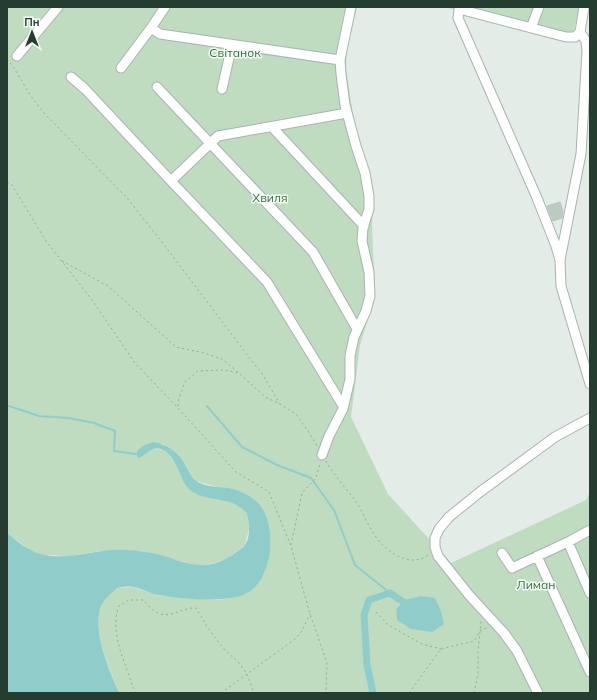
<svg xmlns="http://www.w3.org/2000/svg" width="597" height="700" font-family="Mulish,sans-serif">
<rect width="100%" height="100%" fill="#e4ece7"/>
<!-- green -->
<path fill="#bfdcc1" d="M7,7H357L347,49L346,69L354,121L371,179L373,202L372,224L375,297L360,345L351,417L388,494L451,563L586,500L590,492V693H119C110,669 92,633 101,606C104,599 112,593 117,588L133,587L157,595L186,598L216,600L233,598L264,575L268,561L271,541L233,489L217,487L196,481L189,473L185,463L163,444L148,451C153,449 158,448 163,450C173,455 177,469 182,478C185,482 192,490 197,493C206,500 219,498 229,502C236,504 242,508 248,513L249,529L245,545L226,559L214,563L199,566L141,551H100L69,556L43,555L30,550L7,533Z
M445,7H579L573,35L465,13Z"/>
<!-- water -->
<path fill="#90cdca" d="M154,442C167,445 178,452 185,464C188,470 190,475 195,480C204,488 221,486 233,489C241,491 250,496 257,502C279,523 274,584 243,595C222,603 182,599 159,595C150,594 141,588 133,587C128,586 122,587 117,588C112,593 104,599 101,606C92,632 109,669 119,693H7V533C14,538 21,545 29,549C59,566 93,548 125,550C136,550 149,552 161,555C190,564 207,573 235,553C238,550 243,548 245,545C251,537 249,522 247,513C242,508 236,504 229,502C216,498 199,499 188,488C180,480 176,456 163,450C152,445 147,455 139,458L137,457V451C142,446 147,443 154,442Z
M421,596L435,598L441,611L444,624L432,632L411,629L397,620L396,609L405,600Z"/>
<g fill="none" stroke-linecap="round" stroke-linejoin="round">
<!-- stream -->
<path stroke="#90cdca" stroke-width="2" d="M9,406L39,416L69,418L94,423L115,431L114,451L136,454
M207,406L242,447L277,465L311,478L334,510L355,565L390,593"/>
<!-- canal -->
<path stroke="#90cdca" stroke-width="7" d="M373,693L367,665L364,615L369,600L390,593L411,607"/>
</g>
<!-- building -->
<path fill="#bccac2" stroke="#b7c6bc" d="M560,202L563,212L562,218L553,221L547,206Z"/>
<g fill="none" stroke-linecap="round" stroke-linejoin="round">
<!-- minor casing -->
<g stroke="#a7b4ad" stroke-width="11">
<path id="minor" d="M165,7L151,28L160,34L340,60
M531,28L539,7
M580,32L586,41L587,51L581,154L560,260L561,286L590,384
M17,56L58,7
M121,68L151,28
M71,77L85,89L171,181
M157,87L313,252L357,329
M222,89L232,45
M272,127L364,226
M560,260L556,246L537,198L458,18L459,9L566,37H575L580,32L584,7
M343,406L267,282L171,181L218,136L347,113
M322,455L329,436L343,409L350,379V356L354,337L366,311L370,296L369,272L362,241L363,228L369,209V196L365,173L356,146L345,105L341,74L340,60L351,7
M568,542L590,593
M502,553L512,568L570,541L590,530
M537,556L590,672
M538,693L517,651L504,633L469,595L438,556L435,547V538L439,529L449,517L480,492L555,437L590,418"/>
</g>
<!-- path -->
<path stroke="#87ae9a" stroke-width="1" stroke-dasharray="2 3" stroke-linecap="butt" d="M7,59L14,68L30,95L44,113L127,198L165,246L251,360L261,372L280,404
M7,182L12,185L46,241L92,300L135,363L177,407L236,472L269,492L291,546L310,614L327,663L326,693
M62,261L108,286L176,347L204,353L222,359L238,372
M178,406L179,398L185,382L198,371L224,370L239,373L265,397L280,404L296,414L308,431L317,446
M326,461C334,476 347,489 357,503C364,515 370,530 379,541C391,555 413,568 429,554
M291,545L302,493L316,478L320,464
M376,612L388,625L422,644L441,649
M137,693L133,687C125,662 109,632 119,606L129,600H143C147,604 153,611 158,613C170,619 183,607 196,608L208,628L223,648L240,664L247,674L254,693
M221,693L295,639L302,631L310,614
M409,693L441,649L474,641L481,630L488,627
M474,693L478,674V652L481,621"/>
<!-- minor -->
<use href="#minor" stroke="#fff" stroke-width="9"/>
</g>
<g text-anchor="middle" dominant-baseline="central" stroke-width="3" stroke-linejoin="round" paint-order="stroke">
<!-- park labels -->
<g font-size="12" fill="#32713d" stroke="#f4f9f6">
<text x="235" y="52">Світанок</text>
<text x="270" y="197">Хвиля</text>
<text x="536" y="584">Лиман</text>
</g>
</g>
<!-- border -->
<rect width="597" height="700" fill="none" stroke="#253d31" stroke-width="16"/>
<!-- north arrow -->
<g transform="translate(32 32)" stroke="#f4f9f6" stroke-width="3" paint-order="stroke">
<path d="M0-3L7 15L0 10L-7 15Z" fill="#253d31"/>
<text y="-6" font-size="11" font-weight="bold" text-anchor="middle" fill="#253d31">Пн</text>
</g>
</svg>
